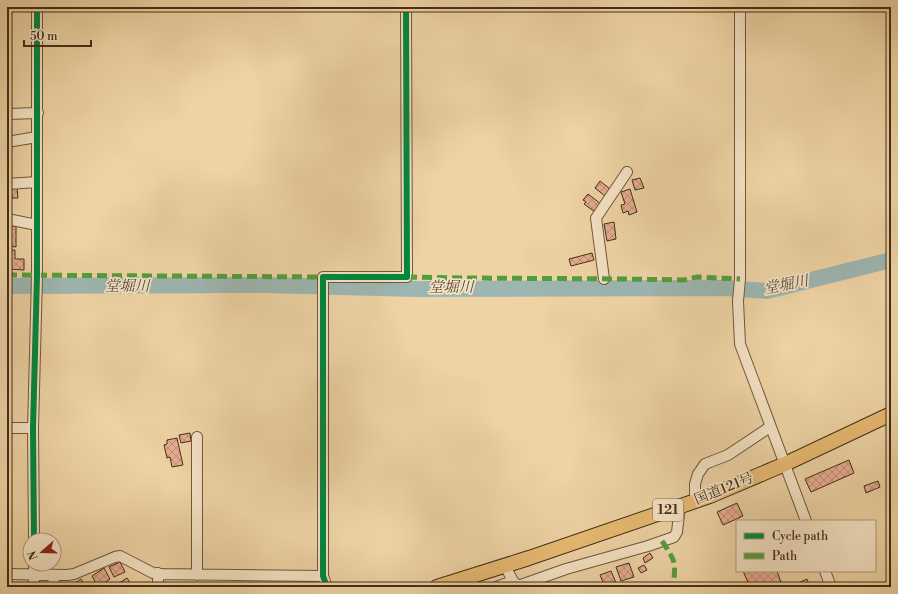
<svg xmlns="http://www.w3.org/2000/svg" width="898" height="594" font-family="'Libre Bodoni','Noto Serif JP',serif">
<defs>
<pattern id="building-cross-hatch" width="8" height="8" patternUnits="userSpaceOnUse"><rect width="8" height="8" fill="#e7ad92"/><path d="M0 0l8 8M0 8l8-8" fill="none" stroke="#bd8d76"/></pattern>
</defs>
<rect width="100%" height="100%" fill="#eed3a5"/>
<filter id="stains"><feTurbulence type="fractalNoise" baseFrequency=".005" numOctaves="4"/><feColorMatrix values="0 0 0 0 .2 0 0 0 0 .09 0 0 0 0 .02 0 0 0 .5 -.17"/></filter>
<radialGradient id="worn" r=".72"><stop offset=".6" stop-color="#630" stop-opacity="0"/><stop offset="1" stop-color="#630" stop-opacity=".3"/></radialGradient>
<g fill="none" stroke-linecap="round" stroke-linejoin="round">
<!-- river -->
<path stroke="#9db6b1" stroke-width="16" d="M7,286L264,285L417,289L725,288L767,291L891,260"/>
</g>
<!-- building -->
<path fill="url(#building-cross-hatch)" stroke="#432e16" d="M640,178L644,188L635,190L632,180Z
M600,181L610,189L605,196L595,188Z
M17,187L18,198H12L11,188Z
M630,189L637,212L629,215L628,211L623,213L621,205L625,204L621,192Z
M588,194L601,204L595,212L584,204L586,202L583,200Z
M614,222L616,239L607,241L604,224Z
M7,226H16V247L7,246Z
M7,250H15V259H24V270L7,269Z
M592,253L594,260L571,266L569,259Z
M190,433L191,441L181,443L179,435Z
M177,438L183,465L172,467L170,457L167,458L164,445L167,444V440Z
M849,460L854,473L811,492L805,479Z
M878,481L880,487L866,493L864,486Z
M737,503L743,516L723,525L717,512Z
M650,553L653,558L645,563L643,558Z
M120,562L125,572L114,577L109,567Z
M629,563L634,577L621,581L616,567Z
M644,565L647,570L641,573L638,568Z
M104,568L110,579L98,587L92,576Z
M611,571L617,585L612,587H605L600,575Z
M743,571H777L782,585L775,587H750Z
M127,578L131,584L127,587H118L116,585Z
M81,579L86,587H73L72,585Z
M807,579L810,587H799L798,583Z
M547,580L552,587H538Z"/>
<g fill="none" stroke-linecap="round" stroke-linejoin="round">
<!-- minor casing -->
<g stroke="#6e573a" stroke-width="12">
<path id="minor" d="M740,7V279L738,301L740,344L806,521
M7,114L38,113
M7,142L37,137
M7,184L37,182
M7,219L37,225
M604,279L596,218L627,172
M7,428H33
M695,501V484L698,474L705,464L728,455L770,427
M34,540L33,428L37,276V7
M505,566L513,581L519,587
M825,571L831,587
M7,574L67,575L74,574L115,557L120,556L153,573L162,574L323,576
M197,575V437
M518,586L566,569L648,546L674,537L677,532L680,506
M34,587V564
M53,587L54,575
M158,587V573
M327,587L323,576V277H407L406,7
M496,587L513,581"/>
</g>
<!-- highway casing -->
<g stroke="#432e16" stroke-width="16">
<path id="highway" d="M437,587L529,558L710,496L785,464L891,414"/>
</g>
<!-- minor -->
<use href="#minor" stroke="#f4e2c4" stroke-width="10"/>
<!-- highway -->
<use href="#highway" stroke="#e7ba72" stroke-width="14"/>
<!-- quiet -->
<path stroke="#549d3d" stroke-width="5" stroke-dasharray="10 5" stroke-linecap="butt" d="M7,275L323,277
M407,277C499,279 591,278 683,280L697,277L740,279
M662,541C676,562 676,562 673,587"/>
<!-- cycleway casing -->
<g stroke="#f4e2c4" stroke-width="8">
<path id="cycleway" d="M34,540L33,428L37,276V7
M327,587L323,576V277H407L406,7"/>
</g>
<!-- cycleway -->
<use href="#cycleway" stroke="#00873e" stroke-width="6"/>
</g>
<g text-anchor="middle" dominant-baseline="central" stroke-width="3.5" stroke-linejoin="round" paint-order="stroke">
<!-- shield labels -->
<rect fill="#f4e2c4" stroke="#78644a" stroke-width="1" x="653" y="499" width="30" height="22" rx="3"/>
<g font-size="13" font-weight="bold" fill="#432e16">
<text x="668" y="510">121</text>
</g>
<!-- street labels -->
<g font-size="14" fill="#432e16" stroke="#f4e2c4">
<text transform="translate(724 489) rotate(-22)">国道121号</text>
</g>
<!-- water labels -->
<g font-size="15" font-style="italic" fill="#554935" stroke="#f4e2c4">
<text transform="translate(786 285) rotate(-11)">堂堀川</text>
<text x="127" y="286">堂堀川</text>
<text x="451" y="287">堂堀川</text>
</g>
</g>
<!-- margin -->
<rect width="898" height="594" fill="none" stroke="#eed3a5" stroke-width="24"/>
<rect x="8" y="8" width="882" height="578" fill="none" stroke="#432e16" stroke-width="2"/>
<rect x="12" y="12" width="874" height="570" fill="none" stroke="#432e16"/>
<!-- legend -->
<rect x="736" y="520" width="140" height="52" fill="#f4e2c4" stroke="#ad9a7e"/>
<rect x="744" y="533" width="20" height="6" fill="#00873e" stroke="#ad9a7e"/>
<text x="772" y="540" font-size="12" fill="#432e16">Cycle path</text>
<rect x="744" y="553" width="20" height="6" fill="#549d3d" stroke="#ad9a7e"/>
<text x="772" y="560" font-size="12" fill="#432e16">Path</text>
<!-- north arrow -->
<g transform="translate(42 552) rotate(250)"><circle r="19" fill="#f4e2c4" stroke="#ad9a7e"/>
<path d="M0-3L7 15L0 10L-7 15Z" fill="#8f2418"/>
<text y="-6" font-size="11" font-weight="bold" text-anchor="middle" fill="#432e16">N</text>
</g>
<!-- scale -->
<path d="M24 40v6h67v-6" fill="none" stroke="#432e16" stroke-width="2"/>
<text x="30" y="40" font-size="12" fill="#432e16" stroke="#f4e2c4" stroke-width="3" paint-order="stroke">50 m</text>
<rect width="100%" height="100%" filter="url(#stains)"/>
<rect width="100%" height="100%" fill="url(#worn)"/>
</svg>
